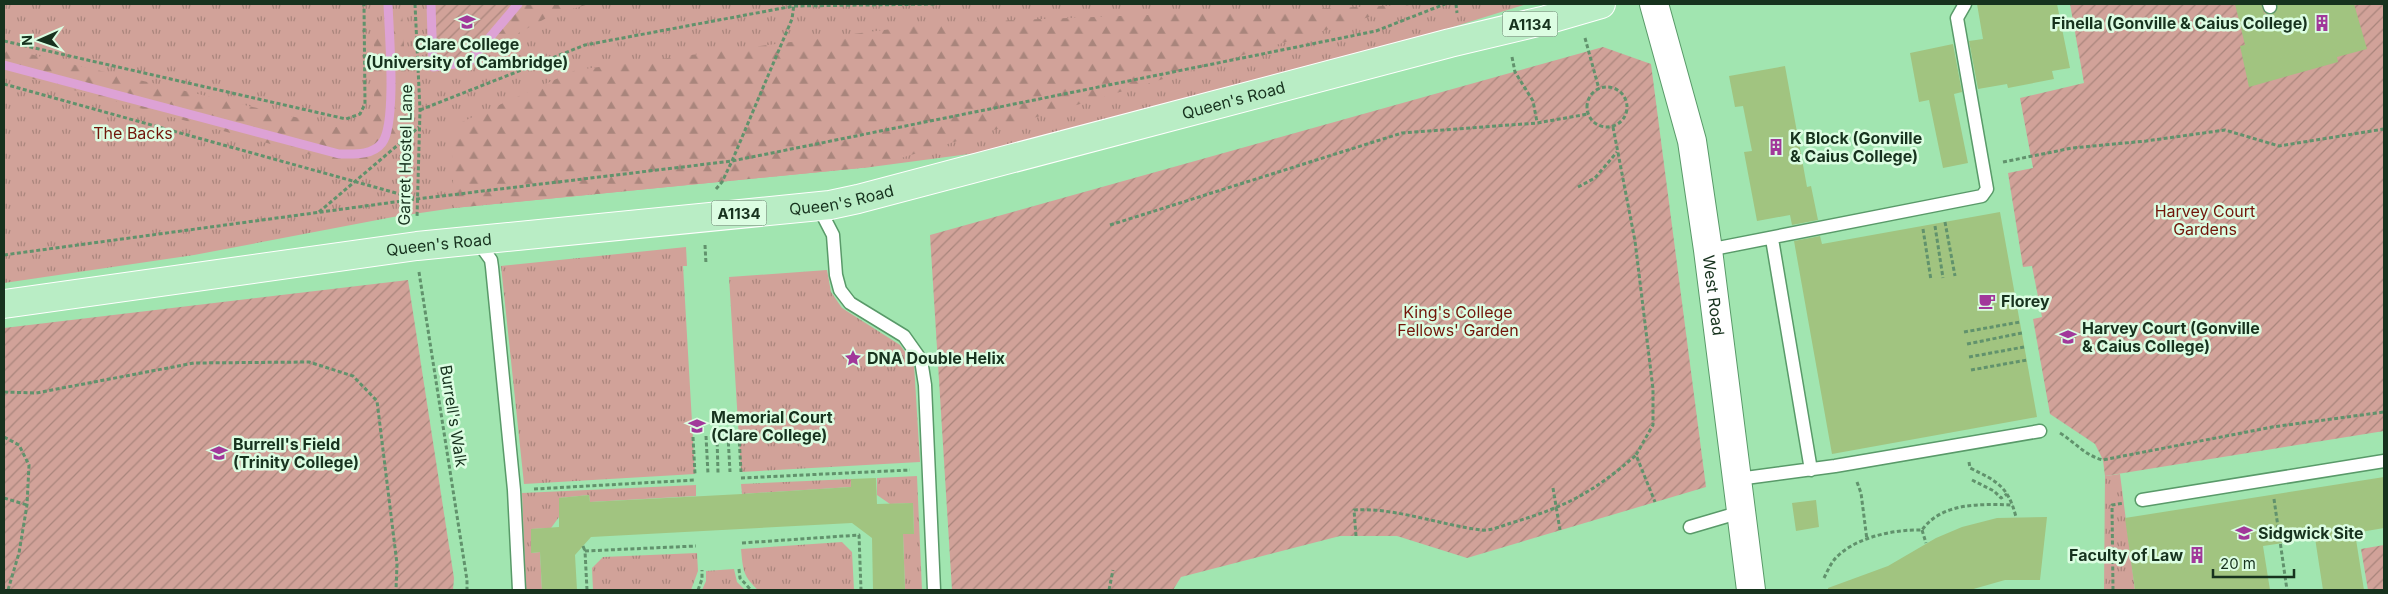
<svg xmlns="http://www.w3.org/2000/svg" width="2388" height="594" font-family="Inter,sans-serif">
<defs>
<pattern id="grass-tufts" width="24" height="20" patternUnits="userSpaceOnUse" patternTransform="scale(1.25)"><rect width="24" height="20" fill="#d1a299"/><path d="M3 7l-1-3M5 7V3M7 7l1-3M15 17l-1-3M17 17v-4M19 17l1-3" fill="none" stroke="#a9857c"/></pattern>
<pattern id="forest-firs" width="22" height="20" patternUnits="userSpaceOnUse" patternTransform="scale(1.25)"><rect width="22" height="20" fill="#d1a299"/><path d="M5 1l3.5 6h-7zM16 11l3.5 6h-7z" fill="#a9857c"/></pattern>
<pattern id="garden-furrows" width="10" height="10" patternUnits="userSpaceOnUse" patternTransform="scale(1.25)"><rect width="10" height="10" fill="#d1a299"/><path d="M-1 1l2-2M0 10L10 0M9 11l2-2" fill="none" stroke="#a9857c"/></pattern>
</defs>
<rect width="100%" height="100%" fill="#a1e5b0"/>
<!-- grass -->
<path fill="url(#grass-tufts)" d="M4,4H1527L1421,37L984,152L871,167L454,208L393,217L194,255L4,283Z
M686,247L687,266H683L695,474L524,484L501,266Z
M827,270L831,292L842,308L900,345L914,364L920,462L741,472L729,277Z
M2120,474L2135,590H2104L2105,476Z
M917,476L922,590H905L903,534H914L913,503L890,504L877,495V478Z
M851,479V487L742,494L741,484Z
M696,485V496L590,502L589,495L559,498V517L551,528L531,529V553L540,552L542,590H526L522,493Z
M842,542L852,552L854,590H758C743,576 743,570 741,549Z
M697,553L698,571L691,590H593L592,568L603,557Z
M734,569L737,582L745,590H702L706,581V571Z"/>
<!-- forest -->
<path fill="url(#forest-firs)" d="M432,4H589L552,15L498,44L447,46Z
M1409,5L871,167L454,208L451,127L576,70L938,23Z
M402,12L409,129L390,148L367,162L333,161L4,71V48L341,128L363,127L374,111V23Z"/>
<!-- garden -->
<path fill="url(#garden-furrows)" d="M432,4H516L469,60L434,65Z
M2070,4H2384V431L2105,476L2103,460L2095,444L2050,414L2033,319L2042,317L2032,266L2023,267L2008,173L2033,168L2020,98L2084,83Z
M1603,47L1651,64L1706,487L1467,558L1397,536H1340L1181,577L1173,590H952L930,235Z
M408,280L454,578L453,590H4V328Z
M2384,545V589L2368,590L2361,549Z"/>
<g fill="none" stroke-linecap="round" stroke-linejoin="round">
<!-- stream -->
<path stroke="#dda2d5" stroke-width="9" d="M431,4L433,67L469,62L518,4
M4,65L339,154C353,154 372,156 382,143C397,124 389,31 388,4"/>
</g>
<!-- building -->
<path fill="#a1c480" d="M1977,4H2057L2070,68L2052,71L2054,79L2008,88L2007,84L1978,89L1969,41L1983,39Z
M2235,4H2261L2264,13L2269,15L2276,12L2277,4H2354L2367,49L2337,57L2338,62L2249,87L2240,46L2245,45Z
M1953,44L1962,92L1954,94L1968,163L1943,168L1929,100L1919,102L1910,53Z
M1785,66L1807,187L1811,186L1818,220L1792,225L1790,215L1757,221L1744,152L1752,151L1743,106L1735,107L1729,76Z
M2000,212L2037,417L1832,454L1794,241L1820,236L1822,244Z
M2384,477V528L2355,533L2364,590H2323L2315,538L2263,546L2270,590H2135L2125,518Z
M876,478L877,504L913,503L914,534H903L905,590H873L872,538L852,523L591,537L575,555L577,590H542L540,552L531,553V529L559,527V498L589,495L590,502L742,494L851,487V479Z
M1816,500L1819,527L1796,531L1792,503Z
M2047,517L2040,580H2005L1970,590H1828V588L1888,566L1936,538L1962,527L1997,518Z"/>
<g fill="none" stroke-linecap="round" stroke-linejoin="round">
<!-- lane casing -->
<g stroke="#599a69" stroke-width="15">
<path id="lane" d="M2269,4L2270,7
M818,206L833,235L836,275L840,290L850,303L904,336L921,360L925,385L934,590
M476,239L491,260L492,267L514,490L519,590
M1772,239L1811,470
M1708,250L1982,196L1987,189L1957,18L1965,4
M1738,479L1835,466L2040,431
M2142,500L2384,461
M1690,527L1741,512"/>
</g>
<!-- secondary casing -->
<g stroke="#599a69" stroke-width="30">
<g id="secondary">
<path id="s1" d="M1654,4L1692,141L1708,250L1751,590"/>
</g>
</g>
<!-- primary casing -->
<g stroke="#fff" stroke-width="30">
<g id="primary">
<path id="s2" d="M4,304L417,246L830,205L858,199L1450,43L1546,20L1601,4"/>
</g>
</g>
<!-- path -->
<path stroke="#61926c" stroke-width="3" stroke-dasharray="4 2.5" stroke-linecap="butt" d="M415,4L420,110L417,218
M1456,4L1457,13
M1585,38L1599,89
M4,41L346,119L360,114L365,104L364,4
M1512,57L1515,72L1533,101L1537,122
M4,84L414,198
M1587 107a20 20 0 1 1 40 0a20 20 0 1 1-40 0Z
M420,110L585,45L794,6L936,4
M1613,127L1635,241L1653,389V425L1636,455L1655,502
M2003,162L2072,148L2146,141L2225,130L2279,146L2384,129
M1578,187L1595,178L1617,152
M716,189L722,182L732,161L792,19L794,4
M319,212L419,127
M1945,222L1955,276
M1110,225L1402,133L1537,123L1588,114
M1935,226L1943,278
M1923,229L1931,280
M705,245L706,264
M4,255L417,199L732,161L1376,31L1445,4
M419,272L467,580V590
M1964,332L2020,322
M1967,344L2022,333
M1969,357L2024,347
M1971,370L2027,360
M4,392L36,393L194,363L309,362L353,376L377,401L397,564L396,590
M2060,433C2076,443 2084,455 2103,460L2272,427L2384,412
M706,436L708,474
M717,436L718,473
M728,436L730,472
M739,436L741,472
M4,437L19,445L29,465L27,505L19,553L8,590
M693,437L695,474
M1969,462L1970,468C1997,481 2008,486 2016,517
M741,478L910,470
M1972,480L1994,491L2001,498L2007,494
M1857,482L1861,493L1867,540
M1553,488L1560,530
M534,489L695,480
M4,498L27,505
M2274,499L2287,590
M1922,530L1926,543
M1356,536L1354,510C1393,507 1441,525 1481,530C1490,531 1502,526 1511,523C1565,507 1593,493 1636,455
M742,543L859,535L861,590
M583,546L585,551
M739,569L740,578L751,590
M1824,578C1827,572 1830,565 1834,560C1852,538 1894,529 1922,530C1942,502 1981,504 2013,505
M587,590L585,551L696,546
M698,590L702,579V570
M1109,590L1113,570
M2113,590L2112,505L2124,503"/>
<!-- lane -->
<use href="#lane" stroke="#fff" stroke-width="12"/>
<!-- secondary -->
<use href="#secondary" stroke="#fff" stroke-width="28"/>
<!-- primary -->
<use href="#primary" stroke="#b9edc5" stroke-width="28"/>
</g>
<!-- icons -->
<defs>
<g id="university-bare" transform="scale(1.35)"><path d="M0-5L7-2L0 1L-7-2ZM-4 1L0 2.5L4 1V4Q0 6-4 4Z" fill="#a1389a" stroke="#dcfde2" stroke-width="2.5" paint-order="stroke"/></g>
<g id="building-bare" transform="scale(1.35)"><path d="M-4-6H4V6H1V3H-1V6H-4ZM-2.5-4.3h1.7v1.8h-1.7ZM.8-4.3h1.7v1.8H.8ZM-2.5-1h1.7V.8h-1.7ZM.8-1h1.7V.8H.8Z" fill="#a1389a" stroke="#dcfde2" stroke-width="2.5" paint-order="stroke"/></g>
<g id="cafe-bare" transform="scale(1.35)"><path d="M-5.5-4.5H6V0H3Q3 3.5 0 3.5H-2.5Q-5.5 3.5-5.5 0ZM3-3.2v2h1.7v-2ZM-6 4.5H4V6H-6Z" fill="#a1389a" stroke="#dcfde2" stroke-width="2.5" paint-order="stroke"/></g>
<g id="sight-bare" transform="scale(1.35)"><path d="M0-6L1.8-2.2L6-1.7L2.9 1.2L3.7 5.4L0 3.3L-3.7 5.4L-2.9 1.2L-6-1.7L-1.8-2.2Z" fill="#a1389a" stroke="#dcfde2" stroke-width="2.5" paint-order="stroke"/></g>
</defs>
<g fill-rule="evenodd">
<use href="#university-bare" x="467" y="22"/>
<use href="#building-bare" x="2322" y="23"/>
<use href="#building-bare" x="1776" y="147"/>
<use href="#cafe-bare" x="1987" y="301"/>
<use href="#university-bare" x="2068" y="337"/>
<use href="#sight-bare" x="853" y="358"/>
<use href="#university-bare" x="697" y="426"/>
<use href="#university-bare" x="219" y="453"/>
<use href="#university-bare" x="2244" y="533"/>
<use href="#building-bare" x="2197" y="555"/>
</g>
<g text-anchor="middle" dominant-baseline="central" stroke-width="5" stroke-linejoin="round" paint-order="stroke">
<!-- shield labels -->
<g fill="#dcfde2" stroke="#526f59" stroke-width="1">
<rect x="1502.5" y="11.5" width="55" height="25" rx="4"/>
<rect x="711.5" y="200.5" width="55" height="25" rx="4"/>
</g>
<g font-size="15" font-weight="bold" fill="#17321e">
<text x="1530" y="24">A1134</text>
<text x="739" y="213">A1134</text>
</g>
<!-- poi labels -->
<g font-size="16" font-weight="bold" fill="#17321e" stroke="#dcfde2" text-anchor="start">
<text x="2308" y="23" text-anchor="end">Finella (Gonville &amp; Caius College)</text>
<text x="467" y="44" text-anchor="middle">Clare College<tspan x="467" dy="18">(University of Cambridge)</tspan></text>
<text x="1790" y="138">K Block (Gonville<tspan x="1790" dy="18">&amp; Caius College)</tspan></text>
<text x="2001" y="301">Florey</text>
<text x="2082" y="328">Harvey Court (Gonville<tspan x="2082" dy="18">&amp; Caius College)</tspan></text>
<text x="867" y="358">DNA Double Helix</text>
<text x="711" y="417">Memorial Court<tspan x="711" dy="18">(Clare College)</tspan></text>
<text x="233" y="444">Burrell's Field<tspan x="233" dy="18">(Trinity College)</tspan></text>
<text x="2258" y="533">Sidgwick Site</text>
<text x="2183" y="555" text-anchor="end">Faculty of Law</text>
</g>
<!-- street labels -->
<g font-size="16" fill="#17321e" stroke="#dcfde2">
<text stroke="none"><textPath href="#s2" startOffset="1249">Queen's Road</textPath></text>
<text transform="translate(405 155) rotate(-89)">Garret Hostel Lane</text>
<text stroke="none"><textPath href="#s2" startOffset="844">Queen's Road</textPath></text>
<text stroke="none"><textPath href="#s2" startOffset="439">Queen's Road</textPath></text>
<text stroke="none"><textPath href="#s1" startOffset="298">West Road</textPath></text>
<text transform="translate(454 416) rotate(81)">Burrell's Walk</text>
</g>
<!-- park labels -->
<g font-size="16" fill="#71150a" stroke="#dcfde2">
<text x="133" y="133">The Backs</text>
<text x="2205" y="211">Harvey Court<tspan x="2205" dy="18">Gardens</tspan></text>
<text x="1458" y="312">King's College<tspan x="1458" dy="18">Fellows' Garden</tspan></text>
</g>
</g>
<!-- border -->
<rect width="2388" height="594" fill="none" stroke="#17321e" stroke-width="10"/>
<!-- north arrow -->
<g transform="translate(40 40) rotate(268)" stroke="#dcfde2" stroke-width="4" paint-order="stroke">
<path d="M0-4L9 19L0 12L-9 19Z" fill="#17321e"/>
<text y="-8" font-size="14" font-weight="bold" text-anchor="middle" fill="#17321e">N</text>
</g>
<!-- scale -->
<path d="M2213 569v8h81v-8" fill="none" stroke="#17321e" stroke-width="2.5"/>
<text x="2220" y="569" font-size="15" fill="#17321e" stroke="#dcfde2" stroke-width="4" paint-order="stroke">20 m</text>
</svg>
